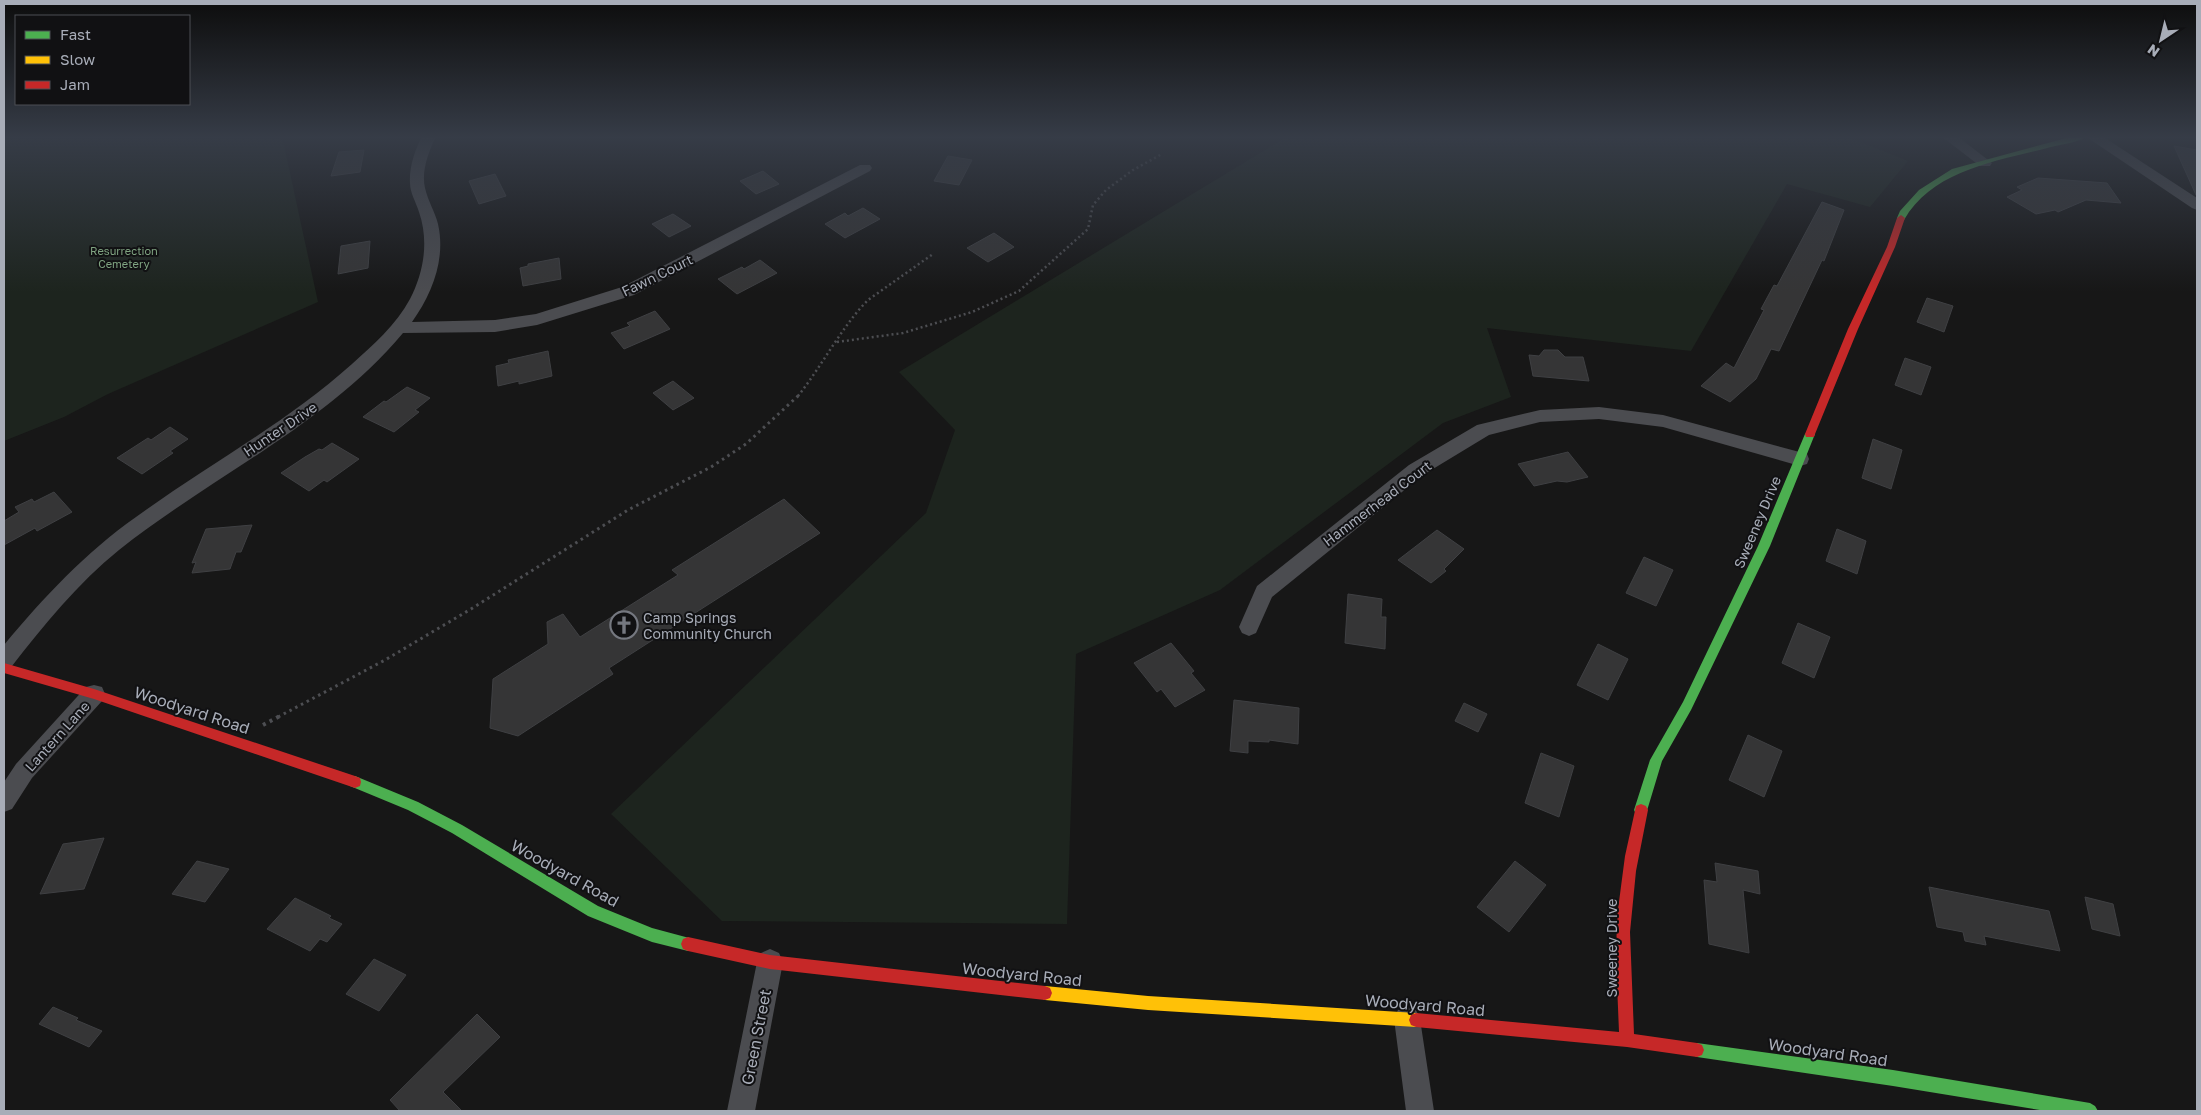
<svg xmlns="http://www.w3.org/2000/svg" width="2201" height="1115" font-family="'Golos Text',sans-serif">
<rect width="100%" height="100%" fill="#171717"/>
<!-- green -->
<path fill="#1d241e" d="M4,136H282L318,302L108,394L64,417L4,441Z
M1288,136H1846L1908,161L1870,207L1787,184L1691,351L1487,328L1511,397L1443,423L1220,590L1076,654L1067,924L722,921L611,814L926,513L955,430L899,372Z"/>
<!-- building -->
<path fill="#353536" stroke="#3f4043" d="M2174,146L2197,150V196L2196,195Z
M364,150L360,172L331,176L339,152Z
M948,156L972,160L959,185L934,181Z
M763,171L779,184L756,194L740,181Z
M495,174L506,196L479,204L469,181Z
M2038,178L2107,183L2121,203L2086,200L2058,212L2055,210L2036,214L2007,197L2022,190L2017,187Z
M1822,202L1844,210L1824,261L1822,260L1779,351L1771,349L1756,379L1730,402L1701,386L1726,363L1734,368L1764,310L1761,309L1774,285L1777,286Z
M863,208L880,219L845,238L825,224L845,213L848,216Z
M673,214L691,226L669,237L652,224Z
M994,233L1014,247L988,262L967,248Z
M370,241L368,268L338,274L341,246Z
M559,258L561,279L523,286L520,268L528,266V264Z
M760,260L777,273L737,294L718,279L742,267L744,269Z
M1927,298L1953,306L1944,332L1917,322Z
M655,311L670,329L624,349L611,333L630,326L627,323Z
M1544,350H1558L1565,357H1583L1589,381L1533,376L1529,355L1539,356Z
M548,351L552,376L519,384V381L498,386L496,366L509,363L508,360Z
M1905,358L1931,367L1921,395L1895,385Z
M673,381L694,398L673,410L653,393Z
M407,387L430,398L415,410L419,412L394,432L363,417L384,401L386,402Z
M170,427L188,439L170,451L173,453L142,474L117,458L148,438L151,440Z
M1873,439L1902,450L1891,489L1862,478Z
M332,443L359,459L327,482L324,480L309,491L281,473L305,457L319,449L322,450Z
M1568,452L1588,477L1567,482L1557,481L1534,486L1518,464Z
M54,492L72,512L37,531L35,528L4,545V521L19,512L15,507L32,499L34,502Z
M784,499L820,533L609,668L613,674L518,736L490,728L493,679L548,644L547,622L563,614L580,637L678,575L672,570Z
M252,525L241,552H236L230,569L192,573L196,562L192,563L206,529Z
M1837,529L1866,541L1857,574L1826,561Z
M1437,530L1464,549L1444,569L1446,571L1431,583L1398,560Z
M1644,557L1673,570L1656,606L1626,593Z
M1348,594L1382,599L1381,617H1386L1385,649L1345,643Z
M1798,623L1830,637L1814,678L1782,663Z
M1171,643L1194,671L1191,673L1205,690L1175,707L1161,689L1157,692L1134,663Z
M1598,644L1628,659L1608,700L1577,685Z
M1234,700L1299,708L1298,744L1269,740V742L1248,741V753L1230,751Z
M1464,703L1487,714L1478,732L1455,721Z
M1748,735L1782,751L1764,797L1729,780Z
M1541,753L1574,766L1559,817L1525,803Z
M104,838L84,889L40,894L63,844Z
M197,861L229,869L205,902L172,894Z
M1515,861L1546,885L1509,932L1477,907Z
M1715,863L1758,871L1760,894L1743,890L1749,953L1709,944L1704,880L1717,882Z
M1929,887L2049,911L2060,951L1984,936L1986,945L1965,941L1963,932L1937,927Z
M2085,897L2113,904L2120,936L2092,929Z
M295,898L331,916L329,918L342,924L327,942L320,939L310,951L267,929Z
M374,959L406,975L379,1011L346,994Z
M53,1007L78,1018L76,1020L102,1031L89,1047L39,1024Z
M477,1014L500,1037L443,1092L462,1111H400L390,1100Z"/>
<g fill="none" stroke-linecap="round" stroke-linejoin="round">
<!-- path-far2 -->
<path stroke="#4d4e52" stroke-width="2.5" stroke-dasharray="2 3" stroke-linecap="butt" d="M837,342L903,333L972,312L1019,291L1088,229L1093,205L1106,190L1133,170L1162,154
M798,396C822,366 842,326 868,300L933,254"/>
<!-- path-far1 -->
<path stroke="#4d4e52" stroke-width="3" stroke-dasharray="2.5 4" stroke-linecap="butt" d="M278,717L385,660L471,609L628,510L711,467L746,444L799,395"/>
<!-- path -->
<path stroke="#4d4e52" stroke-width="4" stroke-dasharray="3 4.5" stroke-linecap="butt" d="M263,725L280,716"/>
<!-- street -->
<path fill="#4b4c50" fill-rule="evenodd" d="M422,136H436C429,151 421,171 425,188C428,201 435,212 438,224C446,259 432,294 412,322L495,320L536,314L622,287L860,165H870L872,168L870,171L634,295L537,325L495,332L403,333C326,425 212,476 119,550C78,583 44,625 12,666L4,669V645C44,597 85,553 136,517C208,465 286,423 352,364C373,345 396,325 410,299C424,272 429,241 419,212C416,202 410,193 410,183C409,167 415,150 422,136Z
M1941,136H1957L1992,163L1990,166H1980Z
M2085,136H2102L2197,198V210L2192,208Z
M1599,407L1663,415L1807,454L1809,459L1807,464L1800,466L1663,427L1599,419L1540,422L1489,435L1423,475L1272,597L1256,633L1249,636L1242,633L1239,627L1257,586L1409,465L1477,425L1540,410Z
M94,685L102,687L105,694L102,701L32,778L12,809L4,812V782L16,764L86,687Z
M770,949L779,953L783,962L755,1111H727L757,962L761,953Z
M1407,1006L1416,1010L1420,1019L1434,1111H1406L1394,1019L1398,1010Z"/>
<!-- fast -->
<path fill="#4caf50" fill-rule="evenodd" d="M2074,136H2087C2078,143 2062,144 2051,147C1999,161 1933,169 1904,220H1898L1897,218L1900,211L1919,190L1952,169Z
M1810,430L1815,434L1770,546L1691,710L1662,761L1646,814L1641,816L1636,814L1634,810L1650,760L1683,702L1758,546L1805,434Z
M355,776L418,802L462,825L598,906L652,928L693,939L695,944L693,949L688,951L652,942L588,916L452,833L408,810L350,786L349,782L350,778Z
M1697,1043L1893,1070L2090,1103L2095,1106L2098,1111H2046L1893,1086L1697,1057L1692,1055L1690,1050L1692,1045Z"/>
<!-- slow -->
<path fill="#ffc107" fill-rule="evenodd" d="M1045,986L1148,996L1416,1013L1421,1015L1423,1020L1421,1025L1416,1027L1148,1010L1045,1000L1040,998L1038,993L1040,988Z"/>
<!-- jam -->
<path fill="#c62828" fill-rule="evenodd" d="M1901,215L1905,218L1895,247L1858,329L1815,434L1814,437H1806L1805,434L1848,329L1887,247L1897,218Z
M4,663L94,689L355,776L360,778L361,782L360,786L355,788L94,699L4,673Z
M1641,804L1646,806L1648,810L1636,871L1630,932L1634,1034L1697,1043L1702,1045L1704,1050L1702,1055L1697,1057L1627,1047L1416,1027L1411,1025L1409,1020L1411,1015L1416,1013L1619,1032L1616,959L1617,917L1625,856L1636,806Z
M688,937L770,955L1045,986L1050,988L1052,993L1050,998L1045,1000L770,969L688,951L683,949L681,944L683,939Z"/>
</g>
<!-- sky -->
<linearGradient id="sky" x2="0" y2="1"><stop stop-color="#0d0d0d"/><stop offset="0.47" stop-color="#363c47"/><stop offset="1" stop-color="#363c47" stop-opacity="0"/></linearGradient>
<rect width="2201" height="292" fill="url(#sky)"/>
<!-- icons -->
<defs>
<g id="church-ring" transform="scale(1.4375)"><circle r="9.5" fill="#111113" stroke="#757880" stroke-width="1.5"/><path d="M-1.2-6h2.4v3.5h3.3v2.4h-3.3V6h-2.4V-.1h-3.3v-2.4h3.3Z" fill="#757880"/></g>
</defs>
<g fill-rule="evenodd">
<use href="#church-ring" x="624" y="625"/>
</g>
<g text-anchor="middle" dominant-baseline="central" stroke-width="4" stroke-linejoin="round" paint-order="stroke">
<!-- far-park labels -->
<g font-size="11" fill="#7fa381" stroke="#111113">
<text x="124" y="250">Resurrection<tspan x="124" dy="13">Cemetery</tspan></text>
</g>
<!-- street labels -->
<g font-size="14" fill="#a8adb8" stroke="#111113">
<text transform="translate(657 275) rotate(-26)">Fawn Court</text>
<text transform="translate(280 429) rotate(-34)">Hunter Drive</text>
<text transform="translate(1377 503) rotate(-37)">Hammerhead Court</text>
<text transform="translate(1757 522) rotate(-67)">Sweeney Drive</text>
<text transform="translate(57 736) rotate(-48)">Lantern Lane</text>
<text transform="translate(1611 948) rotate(-90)">Sweeney Drive</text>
</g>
<!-- poi labels -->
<g font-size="14" fill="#a8adb8" stroke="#111113" text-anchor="start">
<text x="643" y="617">Camp Springs<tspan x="643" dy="16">Community Church</tspan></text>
</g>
<!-- near-street labels -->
<g font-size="16" fill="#a8adb8" stroke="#111113">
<text transform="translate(192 710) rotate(18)">Woodyard Road</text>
<text transform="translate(565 873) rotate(29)">Woodyard Road</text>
<text transform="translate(1022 974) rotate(6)">Woodyard Road</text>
<text transform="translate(1425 1005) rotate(5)">Woodyard Road</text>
<text transform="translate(756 1037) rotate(-79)">Green Street</text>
<text transform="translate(1828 1052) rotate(8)">Woodyard Road</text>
</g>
</g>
<!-- border -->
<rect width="2201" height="1115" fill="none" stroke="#a8adb8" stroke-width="10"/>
<!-- legend -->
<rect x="15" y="15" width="175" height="90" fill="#111113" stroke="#4d4f55"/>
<rect x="25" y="31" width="25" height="8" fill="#4caf50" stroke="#4d4f55"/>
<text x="60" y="40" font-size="15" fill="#a8adb8">Fast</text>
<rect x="25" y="56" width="25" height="8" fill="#ffc107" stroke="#4d4f55"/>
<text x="60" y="65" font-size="15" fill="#a8adb8">Slow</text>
<rect x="25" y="81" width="25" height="8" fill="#c62828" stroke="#4d4f55"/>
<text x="60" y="90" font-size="15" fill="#a8adb8">Jam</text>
<!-- north arrow -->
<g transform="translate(2161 40) rotate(215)" stroke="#111113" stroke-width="4" paint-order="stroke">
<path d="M0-4L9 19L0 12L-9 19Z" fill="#a8adb8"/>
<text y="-8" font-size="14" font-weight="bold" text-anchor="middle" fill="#a8adb8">N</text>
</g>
</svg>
